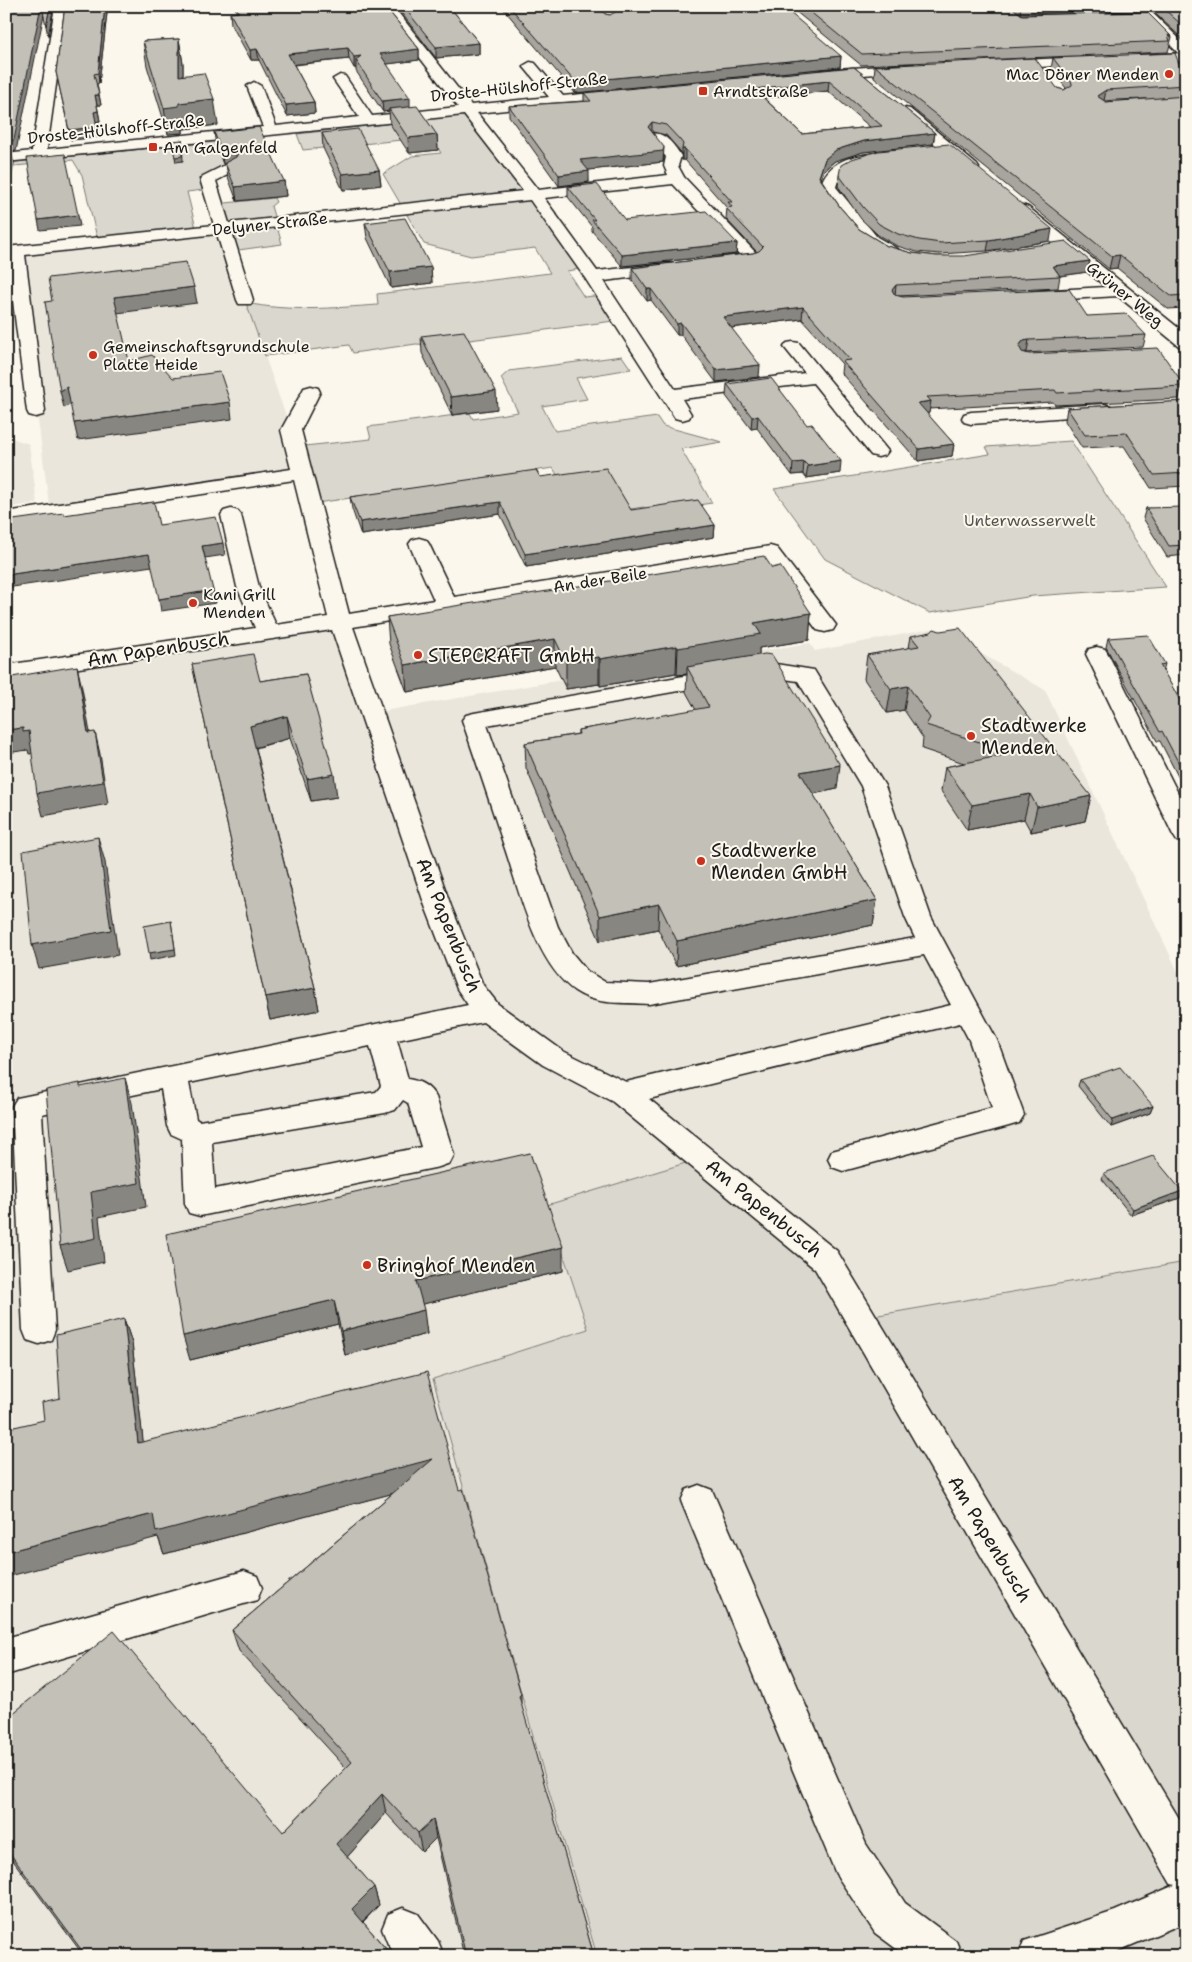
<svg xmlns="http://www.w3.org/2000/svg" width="1192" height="1962" font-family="'Shantell Sans',sans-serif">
<rect width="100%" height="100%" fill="#fbf7ec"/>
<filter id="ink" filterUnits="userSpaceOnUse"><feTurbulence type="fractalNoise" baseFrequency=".02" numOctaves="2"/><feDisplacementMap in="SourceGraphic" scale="10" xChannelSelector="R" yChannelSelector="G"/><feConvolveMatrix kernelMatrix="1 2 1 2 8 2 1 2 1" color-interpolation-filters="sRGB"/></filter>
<g filter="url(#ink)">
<!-- built -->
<path fill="#eae6dc" d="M224,229L245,300L291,430L303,473L50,512L16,252Z
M6,436L29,444L37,503L6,508Z
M340,622L372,713L562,680L643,670L810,643L815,651L936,628L1045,690L1186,989V1262L860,1318L547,1206L588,1329L433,1379L597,1956H6V673Z"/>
<!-- green -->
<path fill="#dad7ce" stroke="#7b7a75" d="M471,114L586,268L567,271L584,297L604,295L621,320L432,345L416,344L353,353L349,345L265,356L246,303C290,312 334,308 378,305L377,294L550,273L535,248L471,256L424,244L383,174L412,156L441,153L431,137L303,150L297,134Z
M222,141L232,167L208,179L211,189L187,192L197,232L98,242L82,175L73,160L6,167V163Z
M274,198L276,202L271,206L282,244L231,251L216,204Z
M622,356L631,369L576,378L587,399L542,406L555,431L657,417L663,426L722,442L681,449L712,503L648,512L644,507L624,510L564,486L553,468L310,504L295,447L371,439L368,427L470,413L473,419L518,412L501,378L509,371Z
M1071,441L1166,587L1033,596L930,613L825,559L774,489L990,454L986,447Z
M702,1158L826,1260L861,1318L1186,1262V1956H597L536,1746L433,1379L588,1329L547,1205Z"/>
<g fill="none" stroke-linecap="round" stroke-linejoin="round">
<!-- minor casing -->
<g stroke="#1c1c1c" stroke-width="3">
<path id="minor" d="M55,6H67L47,149L263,127L247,86L254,82L261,86L276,126L359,117L333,79L340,75L345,76L372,116L458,107L380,6H393L471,105L549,97L523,66L530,62L535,63L563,96L621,90L626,91L628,94L621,98L477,113L538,190L668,175L664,166L666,157L650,137L652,134C664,131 675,146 681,156L678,166L684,177L758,255L760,258L758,261L719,267L713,265L711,262L713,259L740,255L673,184L544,198L597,271L669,263L675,264L677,268L675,272L669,273L604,281L675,389L805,373L784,347L787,343L793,342L799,343L888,451L885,455L878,457L871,455L813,383L682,399L691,414L689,418L682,420L675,418L585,278L530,200L232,232L253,300L251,304H239L237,300L217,234L25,255L45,411L43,415L36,417L29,415L27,411L6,247L214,225L200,179L203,176L227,164H237L239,167L237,170L216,181L229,223L523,191L464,115L6,162V154L32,151Z
M641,6H685L679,10L614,17L616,20L610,24L606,23L598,14L604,10Z
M1186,53V61L1138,63L1131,59L1138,55Z
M1090,57L1095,58L1097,61L1095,64L1001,69L994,65L1001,61Z
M913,64L920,68L918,71L821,78L814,74L821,70Z
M905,108L910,109L977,165L979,168L977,171H967L900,115L898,112L900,109Z
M877,153L882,154L884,157L882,160C863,165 842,164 836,187L877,237L898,249L900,252L898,255L892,257L865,243L820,187C828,160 852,156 877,153Z
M1022,205L1028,207L1186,334V348L1180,347L1118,296L1035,301L1029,300L1027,296L1029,292L1035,291L1106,287L1016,213L1014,210L1016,207Z
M311,386L318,388L320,392L301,430L349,614L434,600L409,544L412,540L419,538L426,540L429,544L454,597L770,546L777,548L836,625L833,630L825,632L817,630L765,559L353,627L451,906L483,985L498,1004L563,1051L626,1082L951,1005L924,955L649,1004C624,1002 597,1006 575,991C534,962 519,888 503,843C490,802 476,761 462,720L466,715L474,713L763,662L814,670L817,675L885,786L931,917L997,1040L1024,1115L1019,1123L1009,1126L843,1171L832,1167L828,1159L832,1151L992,1108L969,1040L960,1023L649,1099L837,1251L1186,1830V1922L1106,1956H1018L1024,1941L1115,1911L1175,1885L1171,1884L815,1269L613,1102L543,1065L483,1022L397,1040L408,1079C421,1081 429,1086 436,1097L454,1155L450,1163L439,1167L200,1216L189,1213L185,1204L182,1139L171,1134L167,1126L161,1089L42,1114L55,1330L51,1340L39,1344L27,1340L23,1330L12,1106L17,1098L468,1005L457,989L425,906L332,630L6,679V665L255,628L237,587L221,515L224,511L231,509L238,511L241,515L259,587L276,625L328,617L294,480L6,524V512L291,469L281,430L302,392L304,388ZM763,676L798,681L861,786L905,917L915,938L649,984L605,982L587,971L572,953L558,927L487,725ZM370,1046L381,1086L376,1092L199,1121L196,1119L189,1083ZM403,1100L408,1103L421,1147L215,1189L212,1142L385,1113L395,1110Z
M1104,404L1111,406L1113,410L1111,414L971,424L964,422L962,418L964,414L971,412Z
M1097,647L1105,649L1108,654L1186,809V843L1177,841L1173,835L1086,654L1089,649Z
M699,1485L712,1490L866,1844L905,1903L956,1941L962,1956H906L875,1933L836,1874L681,1501L686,1490Z
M244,1571L257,1576L262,1588L257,1600L6,1675V1638Z
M403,1908L418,1914L438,1941L444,1956H397L388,1944L382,1929L388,1914Z"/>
</g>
<!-- major casing -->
<g stroke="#1c1c1c" stroke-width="3">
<path id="major" d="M1132,6H1145L1186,45V57L1181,56Z"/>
</g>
<!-- minor -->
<use href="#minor" fill="#fbf7ec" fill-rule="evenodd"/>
<!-- major -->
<use href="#major" fill="#fbf7ec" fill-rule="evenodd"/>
</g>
<!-- wall -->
<path fill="#a8a59e" stroke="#1c1c1c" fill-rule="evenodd" d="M65,6H106L107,13L99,83L97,84L101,105H97L100,121L96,122L99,137L71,140L56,72Z
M234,6H385L419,49V60L386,64L410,107L437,135L438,150L409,153L390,124L389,111L383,112L356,71V68H354L349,59L294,65L314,102L315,113L287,116L259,60H251L231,24L230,13H237Z
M396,6H449L479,43V54L436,58Z
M501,6H621L604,8L601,10L605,14L610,15L841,56L840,67L575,93Z
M789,6H1136L1135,11L1020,14L1022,15L1147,12L1172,37L1168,52L861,65Z
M1147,6H1186V42Z
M179,39L183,64V75L218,125L183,129V133L168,134L147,66L143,41Z
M1053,58L1186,83V88L1184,96H1186V310L1184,308L1168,309L1117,268L1109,269L874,77L875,66L1057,88L1064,90L1066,88L1051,69ZM1146,99L1106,102L1105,101L1115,100Z
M854,67L935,133L933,144L863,152L835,161L824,170L821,179L840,207L859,229L887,246L912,253L937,256L1090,261L1087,272L1060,276L1058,288L897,296L903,297L1087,316L1146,335L1143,347L1024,353L1182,382L1179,399L1055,405L1053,402L929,409V413L927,414L954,444L952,456L918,461L841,373L842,364L802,319L731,328L759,377L716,382L681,335H677L651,300L647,301L632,280V268L753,253L757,252L726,219L727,208L685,160H682V154L680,151L666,135L653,132L664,157L663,162L588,170L589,182L559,186L509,116V106L584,101V93ZM828,91L870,127L802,134L764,98Z
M214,132L284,181L286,196L237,201L228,177L226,164H223L216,146Z
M322,133L379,170L381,185L343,190L323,148Z
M839,175L1050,241L987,251L940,254L917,252L897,246L878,235L861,219L838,186Z
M568,187L625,220L737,243L736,254L622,266L592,231V227L568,197Z
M365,223L431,267L432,283L391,288L367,238Z
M421,336L497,409L452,415L422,353Z
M727,384L840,473L806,478L803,474L792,475L757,428L751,429L726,396Z
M1186,401V486L1151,488L1124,446L1082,448L1065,421L1067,408Z
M540,477L631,510L715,525L714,537L526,567L500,514L361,535L352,509L350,497Z
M1146,508L1186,511V555L1167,557L1143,518Z
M772,568L811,613L809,640L759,648V655L837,789L813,794L877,900L873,925L676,966L658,929L600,941L526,768L525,743L578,734V730L696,710L686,692L687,674L677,675L676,673L600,686L599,684L566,689L555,666L407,692L389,644L387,617Z
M911,636L1091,796L1085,821L1031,832L1024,819L967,830L941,791L945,767L964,763L922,749L923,738L904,710L887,713L864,679L867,655L909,648Z
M1108,638L1165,664L1163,671L1186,711V792L1160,741H1157L1106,647Z
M192,664L260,681L306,674L337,797L311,801L290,738L256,748L315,988L319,1010L270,1020Z
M1080,1080L1153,1106L1150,1113L1111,1127L1078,1086Z
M530,1153L563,1271L422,1304L427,1334L345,1355L338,1324L190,1360Z
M1104,1173L1182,1191L1180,1198L1131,1215L1102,1179Z
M124,1319L132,1343L143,1442L459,1490L521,1694V1705L594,1956H464L436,1838L422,1852L386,1813L347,1857L374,1887L379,1905L363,1922L392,1956H84L6,1851V1719L283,1832L346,1768L239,1651L232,1630L393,1493L164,1554L158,1537L44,1420L60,1398Z"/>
<!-- shaded-wall -->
<path fill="#888681" stroke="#1c1c1c" d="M41,6H42L44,14L16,151L6,153V142Z
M50,6H54L48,36L46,26Z
M105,6H106L107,13L99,83L98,73Z
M596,6H621L604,8L596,14Z
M1018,6H1021L1020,14L1014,9Z
M179,39L183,64V101L179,76Z
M479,43V54L436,58V47Z
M348,48L349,59L289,65L288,54Z
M257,49L259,60H251L250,50Z
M419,49V60L380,65V54Z
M361,56L356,60V68H354V57Z
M841,56L840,67L575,93V82Z
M829,81L828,91L753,99L754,89Z
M1106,90L1104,101L1097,96Z
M95,95H99L101,105H97Z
M410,98V109H389V111L383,112L382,101Z
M214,99L218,125L183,129V133L168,134L164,108L179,103Z
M314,102L315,113L287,116L286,105Z
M98,111L100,121L95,122L94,112Z
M652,122V132L648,127Z
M97,127L99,137L71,140L69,130Z
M935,133L933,144L863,152L835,161L824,170L818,188L819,177L825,159L836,150L864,141Z
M437,135L438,150L409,153L408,138Z
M182,140L183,161L176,162L175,157Z
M664,147L663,162L580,171V160Z
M235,148L237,162L223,164L221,150Z
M682,149H685V160H682Z
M11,152L14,163L10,185H6V174Z
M379,170L381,185L343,190L342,174Z
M589,171V182L559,186V175Z
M284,181L286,196L237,201L235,187Z
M78,215L80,226L40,230L38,220Z
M1052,229L1050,241L987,251L989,240Z
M737,243L736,254L622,266V255Z
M1120,255L1117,268L1109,269L1112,256Z
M1090,261L1087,272L1060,276L1053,266Z
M431,267L432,283L391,288L390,272Z
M896,285L895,296L892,290Z
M194,287L197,303L117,313L114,297Z
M647,289H651V300L647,301Z
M803,307L802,319L722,329L723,317Z
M681,323V335H677V324Z
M1029,340L1027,352L1021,353L1019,346L1023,341Z
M760,365L759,377L716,382V370Z
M67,387L71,404L64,408L60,391Z
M496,391L497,409L452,415L451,397Z
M931,401L929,413L916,415L918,403Z
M230,402L232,419L78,440L74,423Z
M758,416L757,428L751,429L752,417Z
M954,444L952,456L918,461L919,449Z
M841,461L840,473L806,478L808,466Z
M804,462L803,474L792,475L793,463Z
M500,502V514L361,535L360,522Z
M715,525L714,537L526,567L525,554Z
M223,543L225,555L205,558L202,546Z
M149,554L152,566L6,588V575Z
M213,590L216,603L161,611L159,599Z
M811,613L809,640L759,648V661L687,667V674L677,675L678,648L754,623Z
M555,639V666L407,692L405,665Z
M677,646L676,673L600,686V659Z
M599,657V684L566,689V662Z
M77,666L82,688L94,755L88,733Z
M908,686L904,710L887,713L891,689Z
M287,716L290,738L254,748L250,726Z
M23,728L29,731L35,753L29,754L28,750L6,753V730Z
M95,732L100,754L108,804L43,816L37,793Z
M840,765L837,789L798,797L800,772Z
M334,774L337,797L311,801L307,779Z
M1030,794L1024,819L967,830L972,805Z
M1091,796L1085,821L1031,832L1037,807Z
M98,837L105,862L118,955L39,969L32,945Z
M877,900L873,925L676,966L677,941Z
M659,904L658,929L600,941V916Z
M171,921L176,955L150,960L149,953Z
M315,988L319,1010L270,1020L265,997Z
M125,1078L132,1103L146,1207L99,1217L104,1262L68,1270L60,1246L91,1192Z
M1153,1106L1150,1113L1111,1127L1113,1120Z
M1182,1191L1180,1198L1131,1215L1133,1209Z
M563,1247V1271L419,1305L416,1281Z
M334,1300L338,1324L190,1360L183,1336Z
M424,1310L427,1334L345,1355L341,1331Z
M124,1319L132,1343L146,1466L138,1443Z
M433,1459L436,1482L164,1554L158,1537L6,1577V1552L153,1514Z
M382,1794L386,1813L342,1863L336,1844Z
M433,1819L436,1838L422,1852L418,1833Z
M374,1887L379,1905L357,1927L352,1909Z
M478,1953V1956H469Z"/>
<!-- building -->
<path fill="#c3c0b8" stroke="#1c1c1c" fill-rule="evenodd" d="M6,6H41L14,140L6,142Z
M42,6H50L46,26Z
M65,6H105L98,73L94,74L99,95H95L98,111L94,112L97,127L69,130L56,72Z
M237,6H385L419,49L380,54L410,98L382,101L356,60L361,56L354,57L348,48L288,54L314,102L286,105L257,49L250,50L230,13L239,12L236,7Z
M403,6H449L479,43L436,47Z
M509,6H599L605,14L610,15L617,11L618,8L637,6H782L841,56L575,82Z
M803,6H1018L1014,9L1022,15L1147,12L1172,37L1168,35L1170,41L862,54Z
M1161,6H1186V29Z
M179,39V76L204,73L214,99L179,103V106L164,108L143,41Z
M1175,53L1186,83V85L1106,90L1097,96L1106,102L1186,96V295L1171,296L1120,255L1112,256L875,66L1035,58L1057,88L1064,90L1072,85V83L1053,58Z
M854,67L935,133L864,141L836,150L825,159L819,177L840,207L859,229L887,246L912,253L937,256H964L1066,241L1090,261L1053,266L1060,276L896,285L892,290L895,295L903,297L1069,289L1087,316L1126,314L1146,335L1029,340L1023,341L1019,346L1022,352L1029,354L1158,348L1182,382H1178L1182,386L1057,393L1055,390L927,397L931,401L918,403L954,444L919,449L842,361L850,360L803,307L723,317L760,365L716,370L681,323L677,324L651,289H647L632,268L753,253L759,251L763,247L726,208L732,207L728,202H732L685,149H682L683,144L680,140L666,125L652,122L648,127L664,147L663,151L580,160L589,171L559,175L509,106L591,101L584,93ZM829,81L882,126L802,134L754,89Z
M417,106L437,135L408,138L389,109Z
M259,127L284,181L235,187L225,163L236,157L239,151L235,148L221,150L214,132Z
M358,129L379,170L342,174L322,133Z
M182,140V156L175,157L171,141Z
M949,144L1052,229L989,240L941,243L919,240L898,234L879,224L863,207L839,175L841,165L852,159L878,151Z
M11,152L7,174H6V153Z
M65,154L78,215L38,220L27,158Z
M597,184L625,220L706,211L737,243L622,255L592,220H595L568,187Z
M405,218L431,267L390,272L365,223Z
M186,262L194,287L114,297L129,361L152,355L173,378L220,372L230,402L74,423L67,387L60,391L45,302L52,301L48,278Z
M464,331L496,391L451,397L421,336Z
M771,378L807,425L812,424L841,461L808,466L804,462L793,463L758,416L752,417L727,384Z
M1186,401V473L1154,475L1127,433L1085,435L1067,408Z
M606,468L631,510L698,500L715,525L525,554L500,502L360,522L350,497L536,470L540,477Z
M154,502L159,525L216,517L223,543L202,546L213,590L159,599L149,554L6,575V521L64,513V515Z
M1183,507L1186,511V545L1169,546L1146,508Z
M764,556L772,568L780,566L811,613L754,623L761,634L678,648L677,646L600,659L599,657L566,662L555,639L405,665L387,617Z
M960,628L1091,796L1037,807L1030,794L972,805L945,767L1014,753L926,725L930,718L908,686L891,689L867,655L919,646L911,636L931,632L934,629L940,631Z
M1148,635L1165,664L1160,665L1186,711V777L1162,731L1160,732L1108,638Z
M253,654L260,681L306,674L334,774L307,779L287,716L250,726L315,988L265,997L192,664Z
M765,654L772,655L840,765L800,772L877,900L677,941L659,904L600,916L525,743L579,734L578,730L709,707L687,667Z
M77,666L88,733L95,732L103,782L37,793L29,731L23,732V728L6,730V678Z
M98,837L111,930L32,945L23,851Z
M171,921L175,949L149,953L144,926Z
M1120,1067L1153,1106L1113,1120L1080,1080Z
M125,1078L139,1183L91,1192L96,1238L60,1246L46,1090L80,1083V1087Z
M530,1153L563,1247L416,1281L424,1310L341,1331L334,1300L183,1336L166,1234Z
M1153,1156L1182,1191L1133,1209L1104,1173Z
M124,1319L138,1443L427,1372L459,1490L463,1489L521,1694L519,1696L594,1956H478V1953L469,1956H466L433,1819L418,1833L382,1794L336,1844L374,1887L352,1909L392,1956H86L6,1848V1719L114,1631L283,1832L352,1762L232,1630L433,1459L156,1532L153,1514L6,1552V1429L44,1420L42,1402L60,1398L56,1335Z"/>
</g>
<!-- markers -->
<g fill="#c8321e" stroke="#fbf7ec" stroke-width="2">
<circle cx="1169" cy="74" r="5"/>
<rect x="698" y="86" width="10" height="10" rx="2.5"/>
<rect x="148" y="142" width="10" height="10" rx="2.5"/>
<circle cx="93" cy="355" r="5"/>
<circle cx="193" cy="603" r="5"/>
<circle cx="418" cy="655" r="5"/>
<circle cx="971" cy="736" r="5"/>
<circle cx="701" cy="861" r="5"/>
<circle cx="367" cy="1265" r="5"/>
</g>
<g text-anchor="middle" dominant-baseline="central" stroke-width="4" stroke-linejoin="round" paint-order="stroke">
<!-- far-poi labels -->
<g font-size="16" fill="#1c1c1c" stroke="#fbf7ec" text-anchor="start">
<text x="1159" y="74" text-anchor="end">Mac Döner Menden</text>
<text x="713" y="91">Arndtstraße</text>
<text x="163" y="147">Am Galgenfeld</text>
<text x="103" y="346">Gemeinschaftsgrundschule<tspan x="103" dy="18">Platte Heide</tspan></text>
<text x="203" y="594">Kani Grill<tspan x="203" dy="18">Menden</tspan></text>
</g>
<!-- far-street labels -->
<g font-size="16" fill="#1c1c1c" stroke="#fbf7ec">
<text transform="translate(519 87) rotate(-6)">Droste-Hülshoff-Straße</text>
<text transform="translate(116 129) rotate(-6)">Droste-Hülshoff-Straße</text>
<text transform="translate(270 224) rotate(-6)">Delyner Straße</text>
<text transform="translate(1125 294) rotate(39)">Grüner Weg</text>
<text transform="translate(600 580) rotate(-9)">An der Beile</text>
</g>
<!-- far-park labels -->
<g font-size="16" fill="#555451" stroke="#fbf7ec">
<text x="1030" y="520">Unterwasserwelt</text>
</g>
<!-- street labels -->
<g font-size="19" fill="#1c1c1c" stroke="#fbf7ec">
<text transform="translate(158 649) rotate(-9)">Am Papenbusch</text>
<text transform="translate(449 925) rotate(68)">Am Papenbusch</text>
<text transform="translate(764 1208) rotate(39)">Am Papenbusch</text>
<text transform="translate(990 1539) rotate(59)">Am Papenbusch</text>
</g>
<!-- poi labels -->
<g font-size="19" fill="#1c1c1c" stroke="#fbf7ec" text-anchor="start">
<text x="428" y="655">STEPCRAFT GmbH</text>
<text x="981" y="725">Stadtwerke<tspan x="981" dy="22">Menden</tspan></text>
<text x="711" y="850">Stadtwerke<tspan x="711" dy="22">Menden GmbH</tspan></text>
<text x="377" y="1265">Bringhof Menden</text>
</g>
</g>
<!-- margin -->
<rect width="1192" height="1962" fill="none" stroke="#fbf7ec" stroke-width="25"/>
<rect x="12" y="12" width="1167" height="1937" fill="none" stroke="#1c1c1c" stroke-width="2" filter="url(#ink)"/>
</svg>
